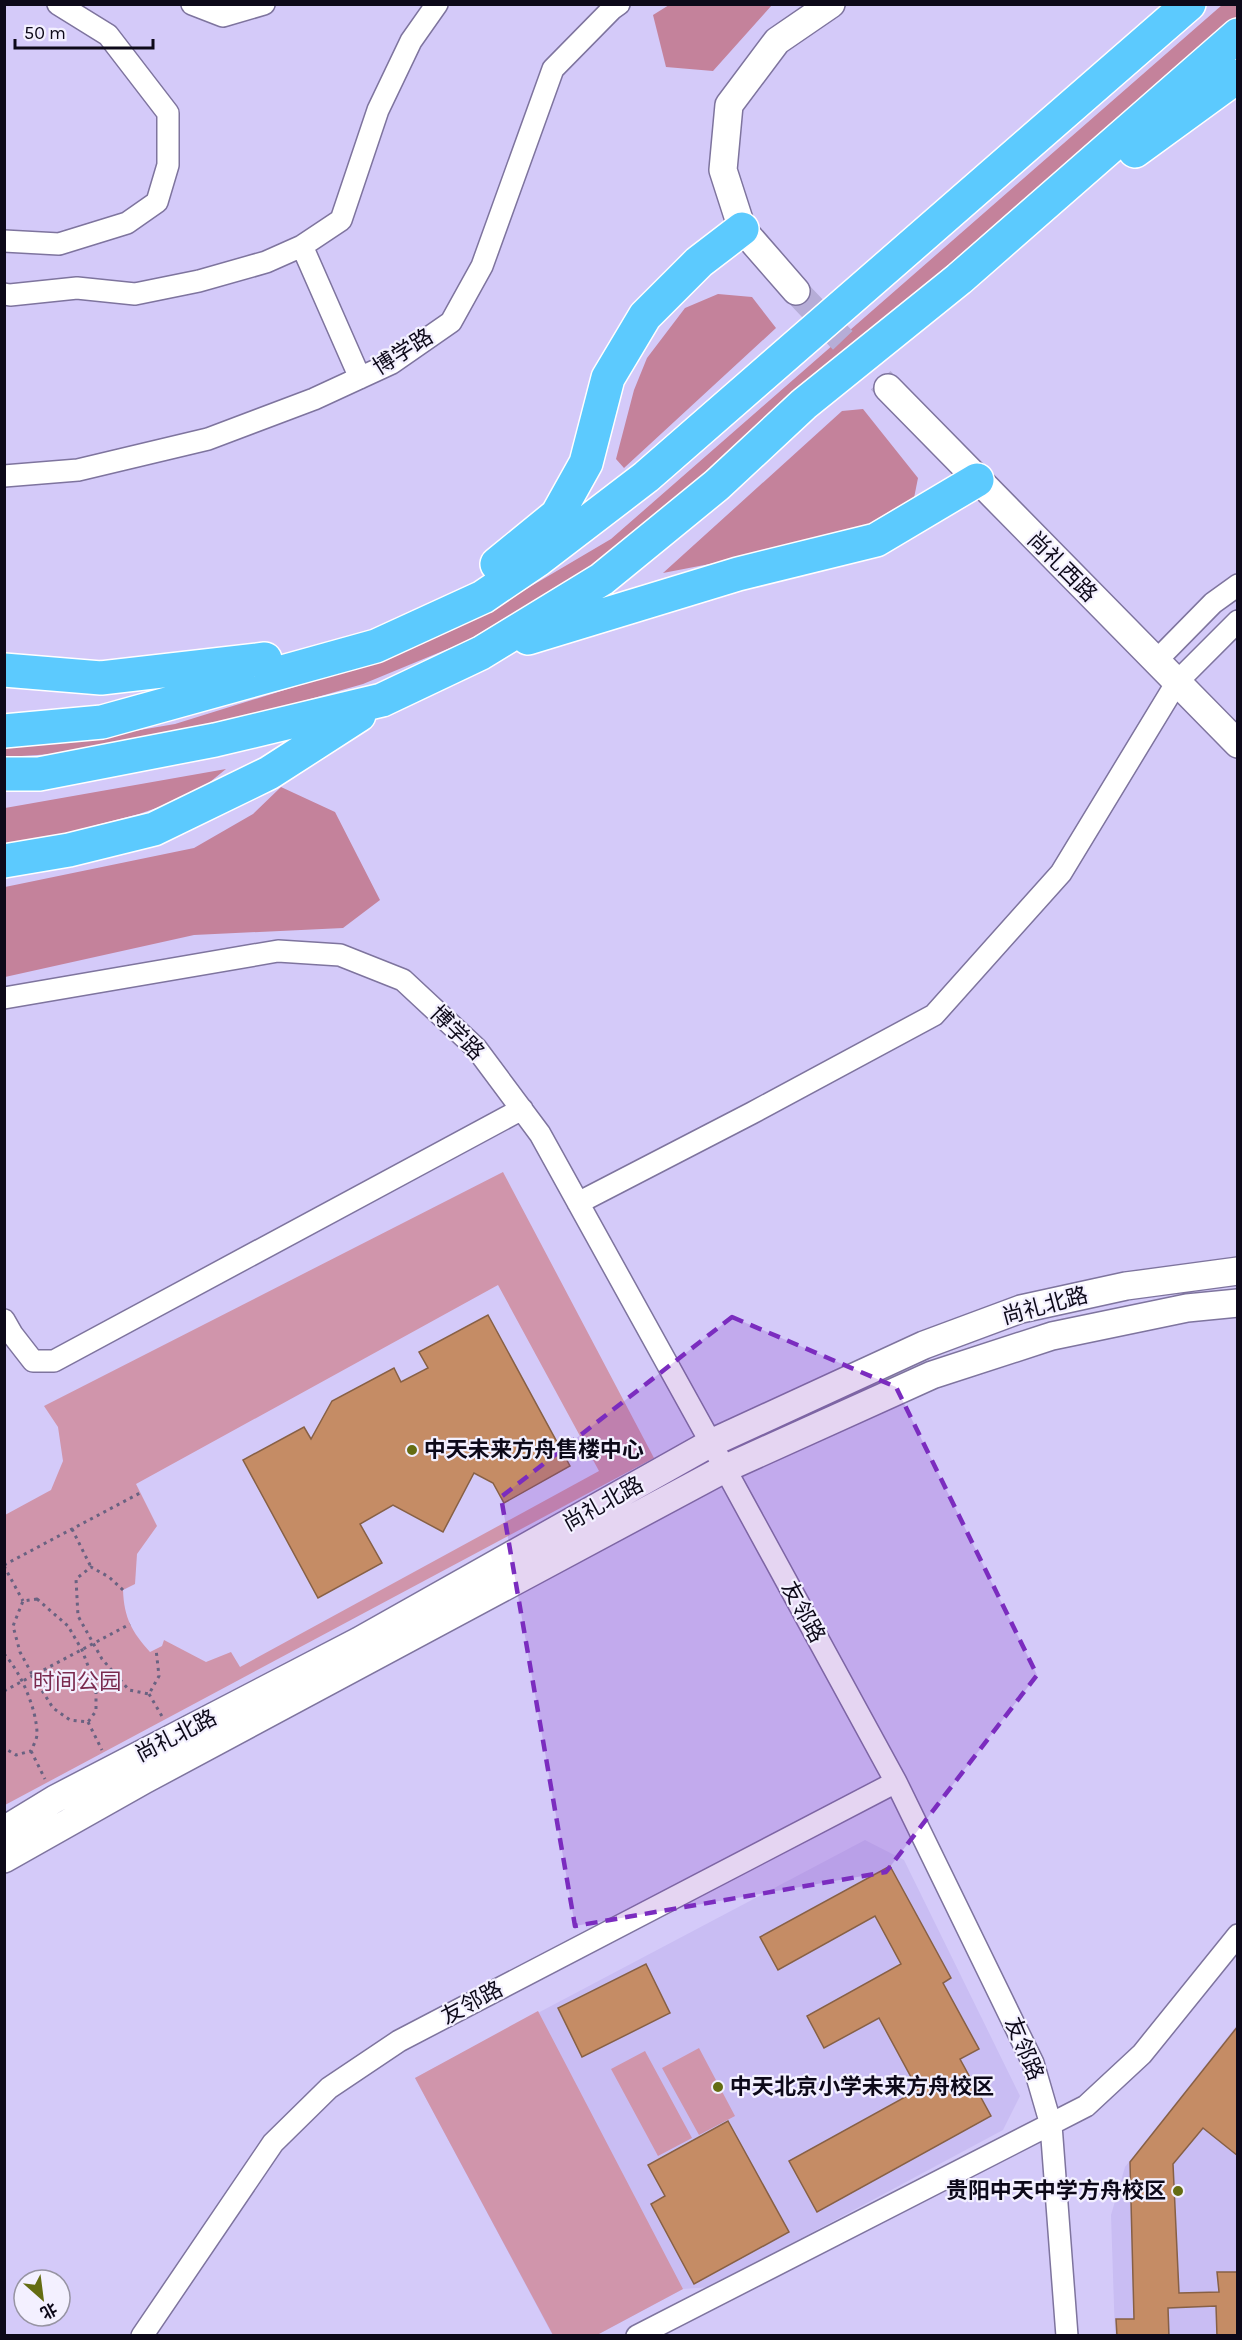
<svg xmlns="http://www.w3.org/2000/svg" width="1242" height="2340" font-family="Karla,'Noto Sans SC',sans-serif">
<rect width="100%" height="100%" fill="#d4caf9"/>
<!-- built -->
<path fill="#c9bdf3" d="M865,1840L904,1860L1020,2096L1003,2130L710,2287L683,2289L597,2335L553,2336L415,2078Z
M1237,2025V2335H1115L1111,2215L1125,2167Z"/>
<!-- green -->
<path fill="#d095ab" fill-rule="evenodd" d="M503,1172L654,1458L5,1805V1515L51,1490L63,1461L58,1427L44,1406ZM498,1285L599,1471L240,1667L231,1652L206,1662L164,1640L162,1646L150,1652C132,1632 124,1618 123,1590L135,1584L137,1554L157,1526L136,1484Z
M538,2011L683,2289L597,2335H553L415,2078Z
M699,2048L735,2116L699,2135L662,2068Z
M645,2051L692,2138L658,2156L611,2069Z"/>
<!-- forest -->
<path fill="#c4829b" d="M669,5V4L772,5L713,71L666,67L653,15Z
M1222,5H1237V17L820,375L666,514L584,571L467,641L363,684L194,732L86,752L5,757V745L87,739L175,724L381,660L477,618L611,539Z
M718,294L752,297L776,328L624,468L616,459L634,390L647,358L685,308Z
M863,409L918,478L914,498L872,528L767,553L663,573L842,411Z
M226,769L194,795L139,814L5,849V808Z
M281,787L335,812L380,900L343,928L194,935L5,977V887L194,848L253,814Z"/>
<!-- building -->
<path fill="#c58c65" stroke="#876045" stroke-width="1.5" d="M488,1315L570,1466L504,1503L493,1483L474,1473L443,1532L393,1505L360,1524L382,1563L318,1598L243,1460L304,1427L311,1439L332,1401L394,1368L401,1382L428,1368L419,1352Z
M890,1866L951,1978L943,1983L979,2049L960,2059L991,2116L817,2212L789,2161L918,2090L879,2018L824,2048L807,2016L901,1964L875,1916L778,1970L760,1937Z
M646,1964L670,2013L582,2057L558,2008Z
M1238,2026V2156L1203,2128L1173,2164L1179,2293L1219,2292L1217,2272H1238V2336H1217L1216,2306L1168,2308L1169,2336H1117L1116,2319H1134L1130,2162Z
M728,2121L789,2232L694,2284L651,2204L665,2196L648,2165Z"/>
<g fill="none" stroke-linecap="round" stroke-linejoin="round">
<!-- tertiary-tunnel -->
<path stroke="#b6add7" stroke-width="27" stroke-dasharray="27 14" stroke-linecap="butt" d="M796,291L888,388"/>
<!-- minor casing -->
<g stroke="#7e749e" stroke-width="24">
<path id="minor" d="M192,4L223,16L264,4
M4,241L59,244L127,223L157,202L168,165V113L108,35L58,4
M302,246L360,378
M4,294L10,295L77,288L135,294L199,281L266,262L302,246L341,220L378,110L411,41L437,4
M4,476L78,470L208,439L314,399L392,363L451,322L482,266L553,69L612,9L619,4
M1156,661L1213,603L1238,585
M4,998L278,951L340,955L403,980L476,1048L540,1134L711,1443L896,1782L1033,2063L1051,2125L1067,2336
M578,1203L752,1113L934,1015L1061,873L1177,682L1238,621
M4,1320L12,1334L33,1361H54L522,1109
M142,2336L273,2143L329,2088L399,2041L896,1782
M637,2336L1086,2106L1142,2054L1238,1935"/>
</g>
<!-- tertiary casing -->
<g stroke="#7e749e" stroke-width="30">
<path id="tertiary" d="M796,291L742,229L723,170L729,105L777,41L831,4
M888,388L1238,744
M4,1830L55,1799L359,1641L711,1443L924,1345L1021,1309L1126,1286L1238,1271
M4,1859L144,1780L724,1469L932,1375L1052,1336L1187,1308L1238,1303"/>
</g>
<!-- trunk casing -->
<g stroke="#fff" stroke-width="36">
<path id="trunk" d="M1135,151L1238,76
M497,564L557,515L586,463L608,378L645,316L699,262L742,229
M528,638L738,574L876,540L977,480
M4,670L101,678L265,659
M4,731L102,722L376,646L483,597L539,559L646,477L1189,4
M4,774H39L215,740L382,700L481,653L602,579L717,485L804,404L959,279L1238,35
M4,861L69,850L154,829L269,773L359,715"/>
</g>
<!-- path -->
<path stroke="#696281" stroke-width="3" stroke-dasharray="3 4.5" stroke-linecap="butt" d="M72,1529L91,1567
M4,1565L140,1493
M4,1566L23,1601
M123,1590L109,1577L91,1567L76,1579L78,1616L102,1659L129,1690L149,1694L159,1676L156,1649
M37,1599L68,1626L82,1650L96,1687V1711L88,1722L70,1720L53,1708L33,1676L20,1652L13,1626L23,1601Z
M4,1654C21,1672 37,1710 37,1734C37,1739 33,1746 31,1751L16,1755L4,1748
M4,1691L130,1624
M149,1694L163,1718
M88,1722L102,1750
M31,1751L45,1779"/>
<!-- minor -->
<use href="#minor" stroke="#fff" stroke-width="21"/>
<!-- tertiary -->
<use href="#tertiary" stroke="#fff" stroke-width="27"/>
<!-- trunk -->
<use href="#trunk" stroke="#5ccafe" stroke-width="33"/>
</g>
<!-- marked area -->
<path fill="#7b2cbf" fill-opacity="0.2" stroke="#7b2cbf" stroke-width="4.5" stroke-dasharray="12 8" stroke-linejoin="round" d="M732,1317L896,1387L1037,1675L886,1872L575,1926L501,1497Z"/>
<!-- markers -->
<g fill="#646c12" stroke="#f3f0ff" stroke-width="2">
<circle cx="412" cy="1450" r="6"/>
<circle cx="718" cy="2087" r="6"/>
<circle cx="1178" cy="2191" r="6"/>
</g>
<g text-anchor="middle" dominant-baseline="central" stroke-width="4.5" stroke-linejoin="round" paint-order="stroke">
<!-- street labels -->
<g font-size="22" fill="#0d0919" stroke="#f3f0ff">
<text transform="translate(403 352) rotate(-32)">博学路</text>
<text transform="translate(1062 567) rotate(45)">尚礼西路</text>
<text transform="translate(457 1033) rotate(45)">博学路</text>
<text transform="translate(1045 1306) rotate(-15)">尚礼北路</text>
<text transform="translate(603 1504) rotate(-29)">尚礼北路</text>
<text transform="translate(803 1612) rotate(61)">友邻路</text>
<text transform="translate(176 1736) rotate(-27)">尚礼北路</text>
<text transform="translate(472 2003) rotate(-28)">友邻路</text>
<text transform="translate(1024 2049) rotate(67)">友邻路</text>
</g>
<!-- poi labels -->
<g font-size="22" font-weight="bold" fill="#0d0919" stroke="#f3f0ff" text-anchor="start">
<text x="424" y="1450">中天未来方舟售楼中心</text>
<text x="730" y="2087">中天北京小学未来方舟校区</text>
<text x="1166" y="2191" text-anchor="end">贵阳中天中学方舟校区</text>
</g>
<!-- park labels -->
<g font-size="22" fill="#7a2a4f" stroke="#f3f0ff">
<text x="77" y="1682">时间公园</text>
</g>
</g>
<!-- border -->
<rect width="1242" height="2340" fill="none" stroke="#0d0919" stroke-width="12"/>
<!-- north arrow -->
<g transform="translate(42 2298) rotate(152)"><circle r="28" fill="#f3f0ff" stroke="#9794a3" stroke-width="1.5"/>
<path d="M0-4.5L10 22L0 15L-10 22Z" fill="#646c12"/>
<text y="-9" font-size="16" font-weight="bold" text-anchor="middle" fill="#0d0919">北</text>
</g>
<!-- scale -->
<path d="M15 39v9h138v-9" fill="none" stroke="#0d0919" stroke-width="3"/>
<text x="24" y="39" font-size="18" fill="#0d0919" stroke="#f3f0ff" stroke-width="4.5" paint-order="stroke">50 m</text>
</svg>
